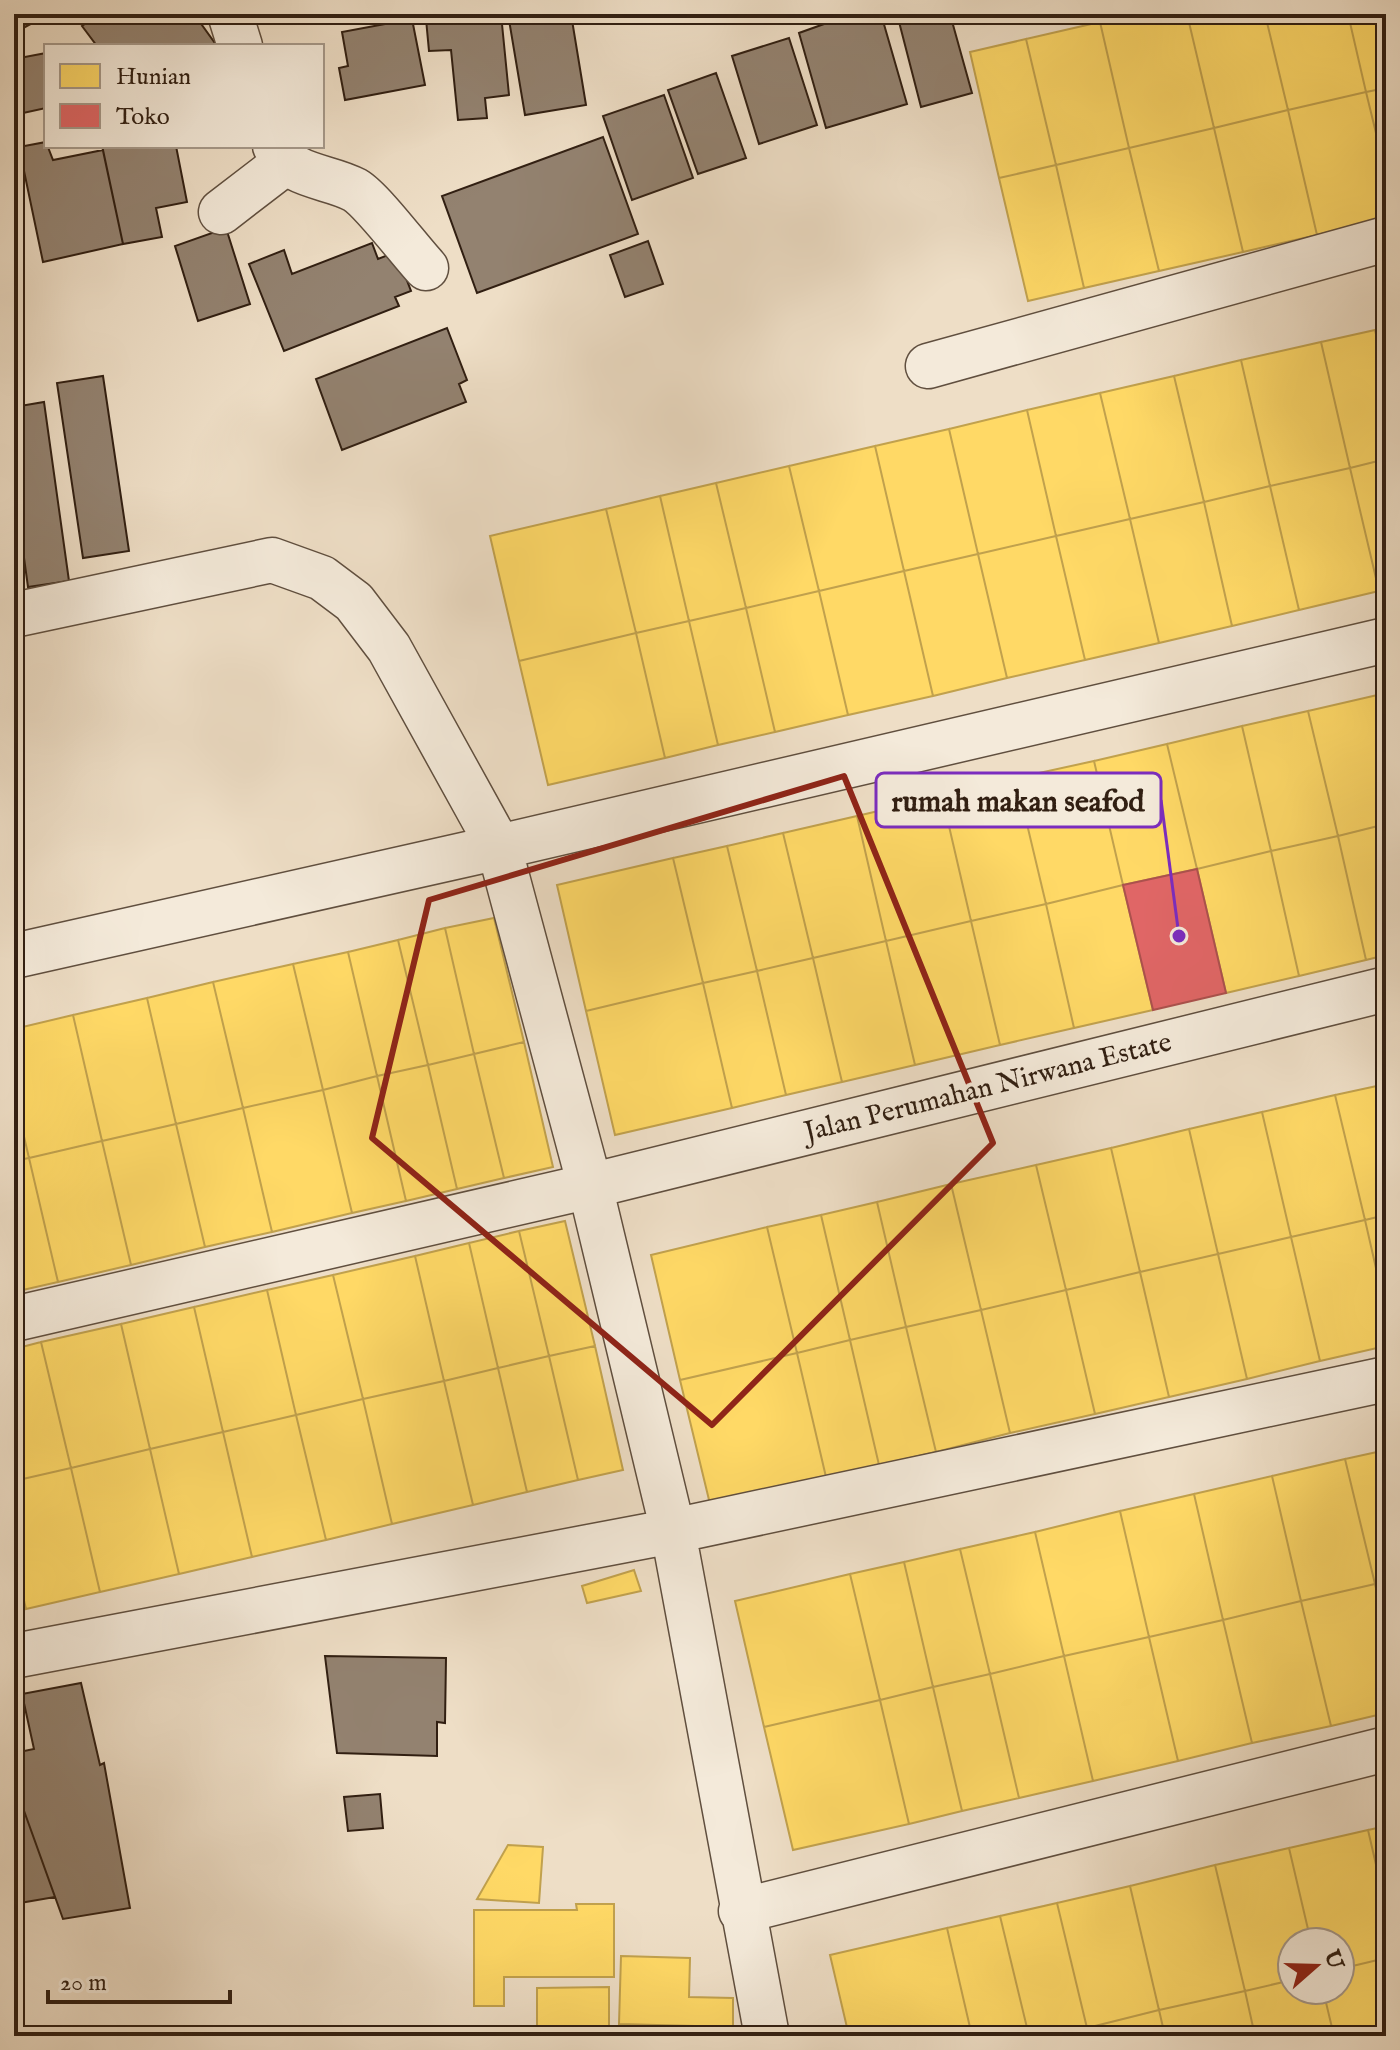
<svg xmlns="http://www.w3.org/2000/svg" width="1400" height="2050" font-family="'IM FELL English',serif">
<rect width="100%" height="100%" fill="#eedec6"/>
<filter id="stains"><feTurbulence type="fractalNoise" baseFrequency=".0025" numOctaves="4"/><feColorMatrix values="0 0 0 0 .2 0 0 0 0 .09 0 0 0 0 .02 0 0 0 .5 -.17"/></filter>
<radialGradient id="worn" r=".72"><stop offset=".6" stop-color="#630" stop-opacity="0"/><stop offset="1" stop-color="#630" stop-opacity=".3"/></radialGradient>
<!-- homes -->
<path fill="#ffd966" stroke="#c1a14d" stroke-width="2" d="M1133,14H1187L1214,128L1129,148L1100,22Z
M1187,14H1265L1288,110L1214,128Z
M1265,14H1348L1366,92L1288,110Z
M1348,14H1386V88L1366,92Z
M1100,22L1129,148L1056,165L1026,39Z
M1026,39L1056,165L999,178L970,52Z
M1386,88V174L1366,92Z
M1366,92L1386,174V218L1317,235L1288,110Z
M1288,110L1317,235L1243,252L1214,128Z
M1214,128L1243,252L1159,271L1129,148Z
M1129,148L1159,271L1084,288L1056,165Z
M1056,165L1084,288L1028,301L999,178Z
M1386,327V375L1375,330Z
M1375,330L1386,375V459L1350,468L1321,342Z
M1321,342L1350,468L1270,486L1241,360Z
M1241,360L1270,486L1204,502L1174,376Z
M1174,376L1204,502L1130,519L1100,393Z
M1100,393L1130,519L1056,536L1027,410Z
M1027,410L1056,536L978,554L949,429Z
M949,429L978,554L904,571L875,446Z
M875,446L904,571L819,591L789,466Z
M1386,459V590L1379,591L1350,468Z
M789,466L819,591L746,608L716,483Z
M1350,468L1379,591L1299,610L1270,486Z
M716,483L746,608L689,621L660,496Z
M1270,486L1299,610L1232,626L1204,502Z
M660,496L689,621L636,633L606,509Z
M1204,502L1232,626L1159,643L1130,519Z
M606,509L636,633L519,661L490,536Z
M1130,519L1159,643L1085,660L1056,536Z
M1056,536L1085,660L1007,678L978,554Z
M978,554L1007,678L933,696L904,571Z
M904,571L933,696L848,715L819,591Z
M819,591L848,715L775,732L746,608Z
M746,608L775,732L718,745L689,621Z
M689,621L718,745L665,758L636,633Z
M636,633L665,758L548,785L519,661Z
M1386,693V824L1338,836L1308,711Z
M1308,711L1338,836L1271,851L1242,726Z
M1242,726L1271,851L1197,869L1167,744Z
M1167,744L1197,869L1123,885L1094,761Z
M1094,761L1123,885L1046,904L1016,778Z
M1016,778L1046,904L971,921L942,796Z
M942,796L971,921L886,941L857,816Z
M857,816L886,941L813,958L783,833Z
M1386,824V955L1366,960L1338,836Z
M783,833L813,958L757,971L727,846Z
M1338,836L1366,960L1299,976L1271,851Z
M727,846L757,971L703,983L673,858Z
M1271,851L1299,976L1226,993L1197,869Z
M673,858L703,983L586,1011L557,885Z
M1123,885L1153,1010L1074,1028L1046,904Z
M1046,904L1074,1028L1000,1045L971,921Z
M494,918L524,1042L474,1054L445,928Z
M971,921L1000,1045L915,1065L886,941Z
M445,928L474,1054L428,1065L398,940Z
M398,940L428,1065L377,1076L348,952Z
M886,941L915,1065L842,1082L813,958Z
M348,952L377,1076L323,1090L293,964Z
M813,958L842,1082L786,1095L757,971Z
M293,964L323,1090L243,1108L213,982Z
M757,971L786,1095L732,1108L703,983Z
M213,982L243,1108L176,1124L147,998Z
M703,983L732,1108L615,1135L586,1011Z
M147,998L176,1124L102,1141L73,1015Z
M73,1015L102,1141L29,1158L14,1094V1029Z
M524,1042L553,1167L504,1178L474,1054Z
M474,1054L504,1178L457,1189L428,1065Z
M428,1065L457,1189L406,1201L377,1076Z
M377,1076L406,1201L352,1213L323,1090Z
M1386,1084V1215L1365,1220L1335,1095Z
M323,1090L352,1213L272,1232L243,1108Z
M14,1094L29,1158L14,1161Z
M1335,1095L1365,1220L1291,1237L1262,1112Z
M243,1108L272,1232L205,1247L176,1124Z
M1262,1112L1291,1237L1218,1254L1189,1129Z
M176,1124L205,1247L131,1265L102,1141Z
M1189,1129L1218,1254L1140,1272L1111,1148Z
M102,1141L131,1265L58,1282L29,1158Z
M1111,1148L1140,1272L1066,1290L1036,1165Z
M29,1158L58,1282L14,1292V1161Z
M1036,1165L1066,1290L981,1310L951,1184Z
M951,1184L981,1310L906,1327L877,1202Z
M877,1202L906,1327L850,1340L821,1215Z
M821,1215L850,1340L797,1353L767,1227Z
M1386,1215V1312L1365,1220Z
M1365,1220L1386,1312V1346L1320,1361L1291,1237Z
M565,1221L595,1346L549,1356L519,1231Z
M767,1227L797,1353L680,1380L651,1255Z
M519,1231L549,1356L498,1368L469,1243Z
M1291,1237L1320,1361L1247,1379L1218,1254Z
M469,1243L498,1368L444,1381L415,1256Z
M1218,1254L1247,1379L1169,1397L1140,1272Z
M415,1256L444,1381L363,1399L333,1275Z
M1140,1272L1169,1397L1095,1414L1066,1290Z
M333,1275L363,1399L296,1415L267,1290Z
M267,1290L296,1415L223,1432L194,1307Z
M1066,1290L1095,1414L1010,1433L981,1310Z
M194,1307L223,1432L150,1449L121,1324Z
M981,1310L1010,1433L936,1452L906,1327Z
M121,1324L150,1449L71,1468L41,1342Z
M906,1327L936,1452L879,1465L850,1340Z
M850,1340L879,1465L826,1477L797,1353Z
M41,1342L71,1468L14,1481V1349Z
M595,1346L623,1470L578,1480L549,1356Z
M797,1353L826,1477L710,1504L680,1380Z
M549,1356L578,1480L527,1492L498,1368Z
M498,1368L527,1492L473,1505L444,1381Z
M444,1381L473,1505L392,1524L363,1399Z
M363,1399L392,1524L326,1540L296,1415Z
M296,1415L326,1540L252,1557L223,1432Z
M223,1432L252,1557L179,1574L150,1449Z
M150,1449L179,1574L100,1592L71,1468Z
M1386,1450V1581L1375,1584L1345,1459Z
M1345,1459L1375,1584L1301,1601L1272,1476Z
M71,1468L100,1592L26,1609L14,1559V1481Z
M1272,1476L1301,1601L1223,1620L1194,1494Z
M1194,1494L1223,1620L1149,1637L1120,1511Z
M1120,1511L1149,1637L1064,1656L1035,1532Z
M1035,1532L1064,1656L990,1674L960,1549Z
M960,1549L990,1674L933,1687L904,1562Z
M14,1559L26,1609L14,1612Z
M904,1562L933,1687L880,1700L850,1574Z
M634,1570L641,1591L587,1603L582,1586Z
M850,1574L880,1700L764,1727L735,1601Z
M1386,1581V1632L1375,1584Z
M1375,1584L1386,1632V1713L1331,1726L1301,1601Z
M1301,1601L1331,1726L1252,1743L1223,1620Z
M1223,1620L1252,1743L1178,1761L1149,1637Z
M1149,1637L1178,1761L1093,1781L1064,1656Z
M1064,1656L1093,1781L1019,1798L990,1674Z
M990,1674L1019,1798L962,1811L933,1687Z
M933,1687L962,1811L909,1824L880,1700Z
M880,1700L909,1824L793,1850L764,1727Z
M1386,1826V1908L1368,1830Z
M1368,1830L1386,1908V1958L1340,1969V1942H1311L1289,1848Z
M508,1845L543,1847L539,1903L477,1899Z
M1289,1848L1311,1942H1292V1980L1245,1991L1215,1865Z
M1215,1865L1245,1991L1159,2010L1130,1886Z
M1130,1886L1159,2010L1087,2028L1057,1903Z
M1057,1903L1087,2028L1053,2036H1029L1000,1916Z
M576,1904H614V1977H504V2006H474V1910H577Z
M1000,1916L1029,2036H972L947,1928Z
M947,1928L972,2036H849L830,1955Z
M621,1956L690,1958L689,1997L733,1998V2027L619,2024Z
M1386,1958V2036H1334L1323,1990H1340V1969Z
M1292,1980V1990H1323L1334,2036H1255L1245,1991Z
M609,1987V2036H537V1988Z
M1245,1991L1255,2036H1165L1159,2010Z
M1159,2010L1165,2036H1088L1087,2028Z
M616,2027L723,2030V2036H616Z"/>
<!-- shops -->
<path fill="#e06666" stroke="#ac514d" stroke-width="2" d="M1197,869L1226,993L1153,1010L1123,885Z"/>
<!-- building -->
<path fill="#938270" stroke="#311f12" stroke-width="2" d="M14,14H49L14,33Z
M99,14H194L217,46H97L82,26Z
M501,14L509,95L485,98L487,118L458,120L451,50L429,51L426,19Z
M508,14H571L586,105L525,115Z
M852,14H881L907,104L826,128L799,33Z
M897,14H950L972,93L921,107Z
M412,19L425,85L345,100L339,68L348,66L342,32Z
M789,38L817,125L759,144L732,56Z
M46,53V108L14,115V59Z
M716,73L746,158L698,174L668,90Z
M664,95L693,178L632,200L603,116Z
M603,137L638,234L477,293L442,196Z
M46,142L53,160L103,150L123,244L43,262L19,147Z
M102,146H176L187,202L156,208L162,237L123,244Z
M226,228L250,304L198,321L175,246Z
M648,241L663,284L625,297L610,255Z
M372,243L378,259L396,252L411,291L395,297L399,306L284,351L249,264L284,250L292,274Z
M447,328L467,380L459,384L466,402L342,450L316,379Z
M103,376L129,551L83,558L57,383Z
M44,402L69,581L28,587L14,485V407Z
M325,1656L446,1658L445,1723L437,1722V1756L337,1753Z
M81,1683L100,1765L104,1763L130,1908L63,1919L14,1783V1753L34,1749L22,1694Z
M14,1783L55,1897L14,1904Z
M380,1794L383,1828L348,1831L344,1797Z"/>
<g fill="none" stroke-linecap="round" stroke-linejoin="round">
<!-- street casing -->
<g stroke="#604f3f" stroke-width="47">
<path id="street" d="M230,14L240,46
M275,146C290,178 327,175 355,190C372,200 410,251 426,268
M221,212L286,162
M928,366L1386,239
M14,615L272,560L322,578L354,602L389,648L499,847L590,1186L673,1531L767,2036
M14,956L499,847L1386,640
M14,1319L590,1186L1386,989
M14,1656L673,1531L1386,1379
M741,1911L1386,1749"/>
</g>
<!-- street -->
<use href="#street" stroke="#f4eada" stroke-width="44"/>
</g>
<!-- marked area -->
<path fill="none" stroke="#8f2418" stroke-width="6" stroke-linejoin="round" d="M844,776L993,1143L712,1425L372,1138L429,900Z"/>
<g text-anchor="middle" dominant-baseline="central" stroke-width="8" stroke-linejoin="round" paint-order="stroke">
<!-- street labels -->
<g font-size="28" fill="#311f12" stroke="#f4eada">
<text transform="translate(988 1088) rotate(-14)">Jalan Perumahan Nirwana Estate</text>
</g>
</g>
<!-- callouts -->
<path fill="none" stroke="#7b2cbf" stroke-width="3" d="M1179 936L1161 800"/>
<circle fill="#7b2cbf" stroke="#f4eada" stroke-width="3" cx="1179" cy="936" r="8"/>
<rect fill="#f4eada" stroke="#7b2cbf" stroke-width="3" x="876" y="773" width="285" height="54" rx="8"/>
<g font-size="30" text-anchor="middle" font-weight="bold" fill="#311f12">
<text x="1018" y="811">rumah makan seafod</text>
</g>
<!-- margin -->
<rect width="1400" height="2050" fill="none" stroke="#eedec6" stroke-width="48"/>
<rect x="16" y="16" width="1368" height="2018" fill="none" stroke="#311f12" stroke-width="4"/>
<rect x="24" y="24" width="1352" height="2002" fill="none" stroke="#311f12" stroke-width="2"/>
<!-- legend -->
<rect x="44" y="44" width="280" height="104" fill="#f4eada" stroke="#a6998a" stroke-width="2"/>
<rect x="60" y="64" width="40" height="24" fill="#ffd966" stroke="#a6998a" stroke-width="2"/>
<text x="116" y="84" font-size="24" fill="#311f12">Hunian</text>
<rect x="60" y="104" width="40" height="24" fill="#e06666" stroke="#a6998a" stroke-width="2"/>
<text x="116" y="124" font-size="24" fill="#311f12">Toko</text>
<!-- north arrow -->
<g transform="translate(1316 1966) rotate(70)"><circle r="38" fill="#f4eada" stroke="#a6998a" stroke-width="2"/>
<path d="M0-6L14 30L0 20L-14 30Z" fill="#8f2418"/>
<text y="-12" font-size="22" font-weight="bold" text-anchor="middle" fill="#311f12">U</text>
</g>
<!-- scale -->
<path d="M48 1990v12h182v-12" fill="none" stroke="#311f12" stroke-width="4"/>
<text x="60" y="1990" font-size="24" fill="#311f12" stroke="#f4eada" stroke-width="6" paint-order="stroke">20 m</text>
<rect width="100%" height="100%" filter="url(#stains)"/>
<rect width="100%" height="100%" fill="url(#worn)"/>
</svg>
